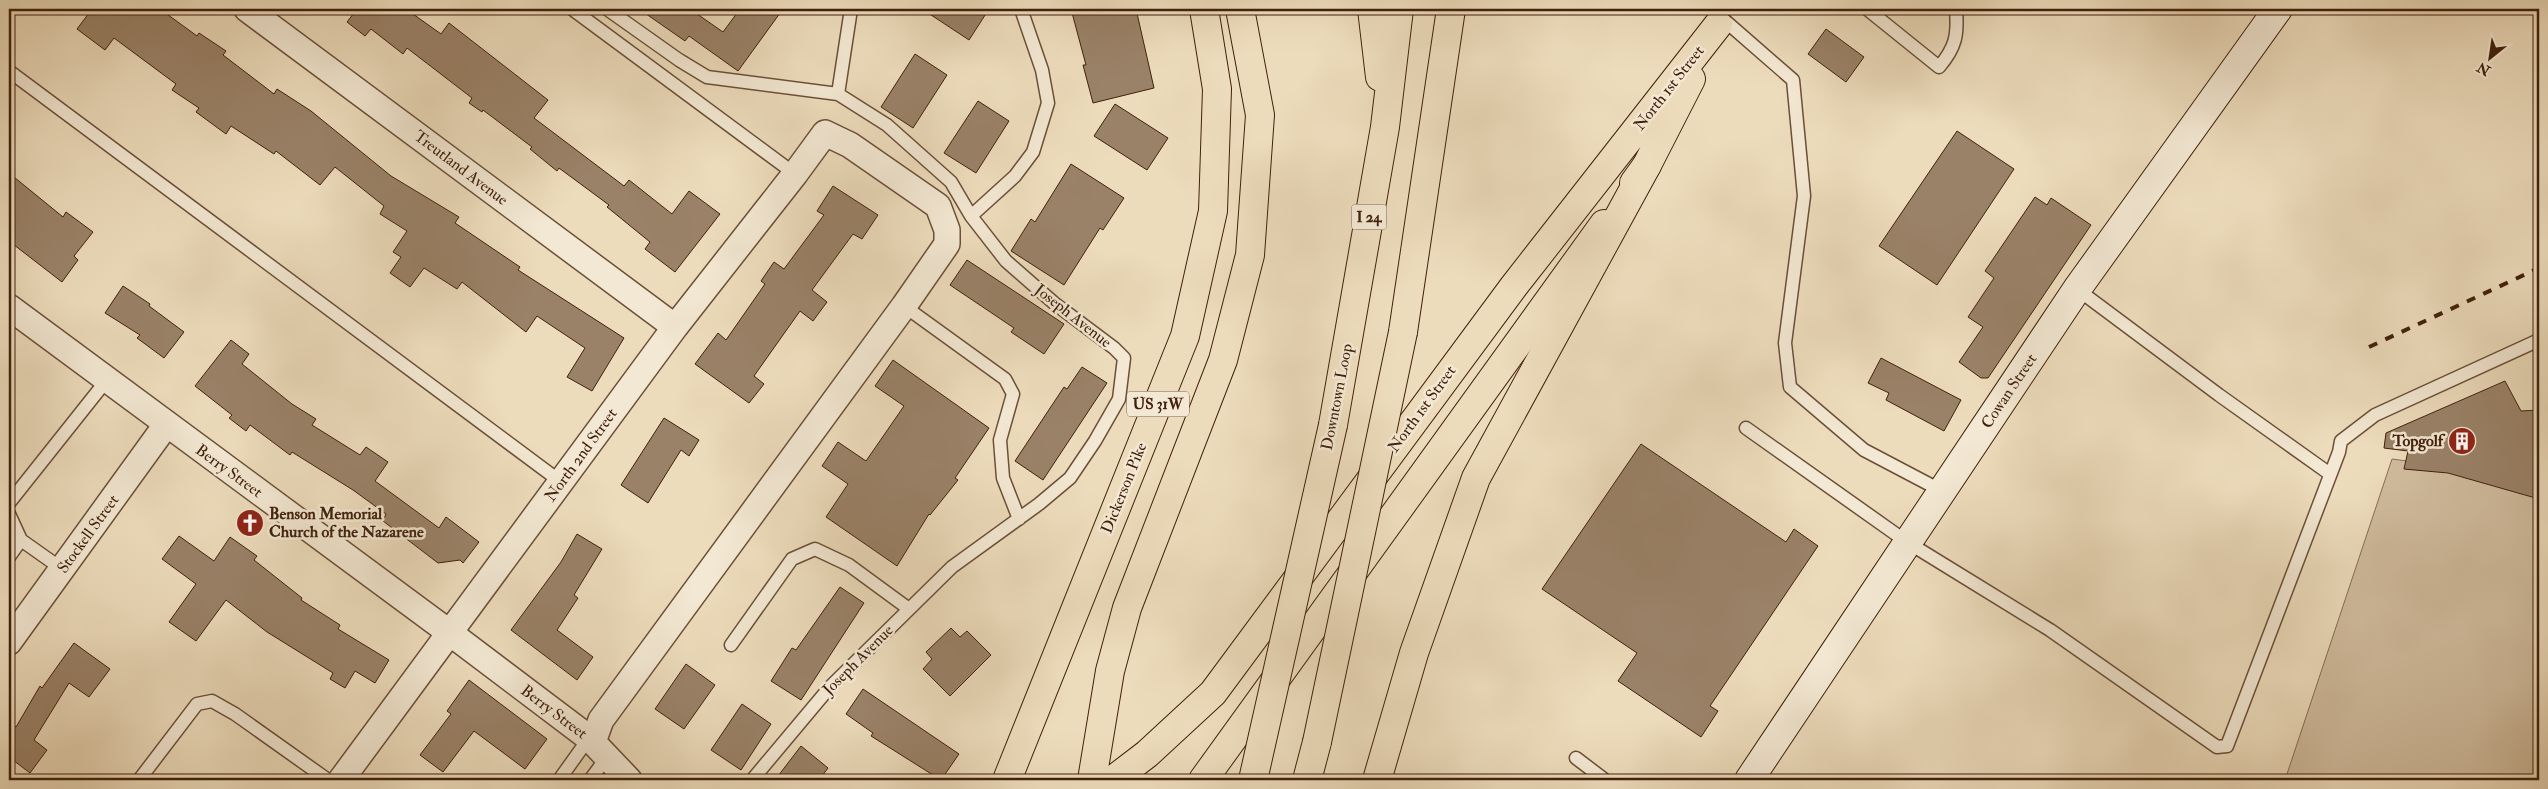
<svg xmlns="http://www.w3.org/2000/svg" width="2548" height="789" font-family="'IM FELL Double Pica',serif">
<rect width="100%" height="100%" fill="#eddcbc"/>
<filter id="stains"><feTurbulence type="fractalNoise" baseFrequency=".004" numOctaves="4"/><feColorMatrix values="0 0 0 0 .2 0 0 0 0 .09 0 0 0 0 .02 0 0 0 .5 -.17"/></filter>
<radialGradient id="worn" r=".72"><stop offset=".6" stop-color="#630" stop-opacity="0"/><stop offset="1" stop-color="#630" stop-opacity=".3"/></radialGradient>
<!-- green -->
<path fill="#d0bc9e" stroke="#886e55" d="M2392,459L2444,466L2539,498V780H2285Z"/>
<!-- building -->
<path fill="#9a8268" stroke="#40200c" d="M92,9H160L197,36L199,33L226,51L223,55L274,94L277,89L311,111L391,176L459,217L455,223L520,267L518,270L624,338L592,391L567,377L585,348L537,316L526,332L462,282L457,289L424,268L410,287L390,273L401,257L393,252L407,231L380,214L384,206L335,167L320,185L276,151L274,154L231,126L226,134L196,112L199,108L172,90L176,84L114,38L105,50L77,29Z
M357,9H406L441,34L449,23L548,100L534,118L624,186L629,180L672,214L689,191L720,214L675,272L645,249L650,242L607,207L609,205L559,168L557,171L530,149L532,147L483,110L482,112L469,103L472,98L407,48L403,54L371,29L365,36L347,22Z
M639,9H690L723,32L740,9H783L738,71L689,36L685,41Z
M922,9H989L969,40Z
M1071,9H1136L1154,88L1093,103L1083,65H1086Z
M1826,29L1864,57L1846,82L1808,54Z
M915,54L947,75L913,128L881,107Z
M978,101L1009,121L976,173L944,153Z
M1115,104L1168,138L1147,170L1094,136Z
M1957,131L2014,169L1937,285L1879,246Z
M1071,164L1124,198L1103,230L1100,228L1064,285L1011,251L1031,219L1035,222Z
M9,173L63,217L66,212L93,232L74,256L78,260L62,282L9,241Z
M833,186L878,215L862,239L853,234L812,290L827,302L813,321L800,311L754,376L764,384L749,403L695,364L718,333L726,340L765,284L761,281L774,262L784,269L824,215L817,211Z
M2035,197L2047,205L2051,198L2091,225L1988,378H1981L1959,362L1983,327L1968,317L1994,278L1985,271Z
M967,260L1064,324L1044,354L1011,332L1014,328L950,285Z
M123,286L150,304L149,306L184,332L164,358L137,338L140,335L105,313Z
M231,340L249,354L242,364L292,404L316,419L312,425L360,455L366,447L388,462L375,481L439,528L446,517L479,542L463,563L460,560L438,563L383,521L386,514L353,490L292,452L290,455L250,425L246,431L229,418L232,415L195,386Z
M1881,358L1961,400L1944,431L1886,400L1889,393L1868,383Z
M893,360L989,428L955,478L958,480L930,515L929,514L897,566L826,517L848,484L822,466L838,442L866,461L904,406L875,386Z
M1082,367L1107,383L1043,480L1015,461L1064,387L1067,389Z
M2505,381L2521,411L2539,410V499L2448,473L2404,469L2408,451L2384,448L2386,433Z
M664,418L699,440L689,456L681,450L648,503L621,485Z
M1641,444L1786,542L1794,529L1818,546L1710,706L1718,711L1701,737L1618,681L1637,653L1542,589Z
M577,534L602,549L574,595L578,598L557,630L593,657L577,680L511,630L561,562Z
M179,536L214,561L230,537L257,556L254,560L302,598L301,600L340,625L338,629L389,660L375,683L355,671L345,688L330,679L333,673L267,632L226,600L196,641L169,622L196,584L162,559Z
M840,587L864,603L801,700L771,681L792,648L796,650Z
M951,628L960,637L967,631L991,655L950,696L923,669L932,659L926,652Z
M74,643L110,669L89,697L69,683L34,740L47,750L30,773L9,757V721L16,727L40,686L42,688Z
M686,664L715,685L684,729L655,709Z
M469,680L547,739L525,769L474,731L443,772L420,755L451,714L447,711Z
M863,689L959,754L941,780L871,736L873,733L846,714Z
M742,704L771,724L741,770L711,750Z
M801,746L828,768L819,780H775Z"/>
<g fill="none" stroke-linecap="round" stroke-linejoin="round">
<!-- lane casing -->
<g stroke="#6b4f38" stroke-width="15">
<path id="lane" d="M572,9L795,174
M607,9L679,60L707,77L838,94L887,125L951,182L971,216L1006,261L1054,303L1114,348L1124,358L1119,399L1095,441L1070,478L1039,504L952,567L830,687L752,780
M1867,9L1939,67C1956,47 1958,35 1956,9
M1723,19L1793,80L1804,196L1785,343L1790,387L1864,450L1942,491
M9,71L561,482
M838,94L851,9
M971,216L1015,176L1033,152L1048,103L1042,70L1021,9
M2077,289L2219,395L2330,474
M904,306L1005,379L1013,394L1000,440L1003,478L1019,519
M1746,428L1907,542L2050,630L2217,747L2227,746L2339,452L2341,441L2375,415L2539,340
M9,503L106,381
M9,514L21,540L9,557
M21,540L62,569
M731,645L792,559L815,549L849,565L909,609
M1576,758L1605,780
M139,780L197,704L212,701L235,714L328,780
M559,780L589,738
M590,780L607,757"/>
</g>
<!-- street casing -->
<g stroke="#6b4f38" stroke-width="28">
<path id="street" d="M247,9L675,327
M9,307L450,633L589,738L629,780
M9,642L166,425
M341,780L675,327L795,174L825,133L850,145L938,206L947,230V244L904,306L601,720L593,742"/>
</g>
<!-- secondary casing -->
<g stroke="#40200c" stroke-width="30">
<path id="secondary" d="M1749,780L2077,289L2278,9"/>
</g>
<!-- primary casing -->
<g stroke="#40200c" stroke-width="30">
<path id="primary" d="M1634,183L1647,165L1691,79
M1007,780L1185,336L1213,211L1217,89L1204,9
M1092,780L1110,671L1127,608L1223,360L1250,255L1260,115L1240,9
M1113,780L1147,754L1213,693L1514,286L1718,25
M1203,780L1604,224"/>
</g>
<!-- highway casing -->
<g stroke="#40200c" stroke-width="30">
<path id="highway" d="M1372,9L1380,77
M1403,332L1451,9
M1333,425L1385,127L1399,9
M1307,780L1317,742
M1377,780L1414,653L1476,478L1647,165"/>
</g>
<!-- lane -->
<use href="#lane" stroke="#f3e8d3" stroke-width="12"/>
<!-- street -->
<use href="#street" stroke="#f3e8d3" stroke-width="25"/>
<!-- secondary -->
<use href="#secondary" stroke="#f3e8d3" stroke-width="28"/>
<!-- primary -->
<use href="#primary" stroke="#eddcbc" stroke-width="28"/>
<!-- highway -->
<use href="#highway" stroke="#eddcbc" stroke-width="28"/>
<!-- rail -->
<path stroke="#40200c" stroke-width="4" stroke-dasharray="9 9" stroke-linecap="butt" d="M2369,347L2539,268"/>
<!-- highway-bridge casing -->
<g stroke="#40200c" stroke-width="30" stroke-linecap="butt">
<path id="highway-bridge" d="M1317,742L1403,332
M1253,780L1333,425"/>
</g>
<!-- highway-bridge -->
<use href="#highway-bridge" stroke="#eddcbc" stroke-width="28"/>
</g>
<!-- icons -->
<defs>
<g id="building-disc" transform="scale(1.4375)"><circle r="9.5" fill="#8f2418" stroke="#f3e8d3"/><path d="M-4-6H4V6H1V3H-1V6H-4ZM-2.5-4.3h1.7v1.8h-1.7ZM.8-4.3h1.7v1.8H.8ZM-2.5-1h1.7V.8h-1.7ZM.8-1h1.7V.8H.8Z" fill="#fff"/></g>
<g id="church-disc" transform="scale(1.4375)"><circle r="9.5" fill="#8f2418" stroke="#f3e8d3"/><path d="M-1.2-6h2.4v3.5h3.3v2.4h-3.3V6h-2.4V-.1h-3.3v-2.4h3.3Z" fill="#fff"/></g>
</defs>
<g fill-rule="evenodd">
<use href="#building-disc" x="2462" y="441"/>
<use href="#church-disc" x="250" y="523"/>
</g>
<g text-anchor="middle" dominant-baseline="central" stroke-width="5" stroke-linejoin="round" paint-order="stroke">
<!-- shield labels -->
<g fill="#f3e8d3" stroke="#765c48" stroke-width="1">
<rect x="1351.5" y="204.5" width="35" height="25" rx="4"/>
<rect x="1127" y="391.5" width="62" height="25" rx="4"/>
</g>
<g font-size="15" font-weight="bold" fill="#40200c">
<text x="1369" y="217">I 24</text>
<text x="1158" y="404">US 31W</text>
</g>
<!-- street labels -->
<g font-size="16" fill="#40200c" stroke="#f3e8d3">
<text transform="translate(1669 88) rotate(-52)">North 1st Street</text>
<text transform="translate(461 168) rotate(37)">Treutland Avenue</text>
<text transform="translate(1073 316) rotate(38)">Joseph Avenue</text>
<text transform="translate(2009 391) rotate(-56)">Cowan Street</text>
<text transform="translate(1337 397) rotate(-79)">Downtown Loop</text>
<text transform="translate(1422 409) rotate(-54)">North 1st Street</text>
<text transform="translate(581 455) rotate(-54)">North 2nd Street</text>
<text transform="translate(229 471) rotate(36)">Berry Street</text>
<text transform="translate(1124 488) rotate(-68)">Dickerson Pike</text>
<text transform="translate(88 534) rotate(-54)">Stockell Street</text>
<text transform="translate(858 660) rotate(-45)">Joseph Avenue</text>
<text transform="translate(554 712) rotate(37)">Berry Street</text>
</g>
<!-- poi labels -->
<g font-size="16" font-weight="bold" fill="#40200c" stroke="#f3e8d3" text-anchor="end">
<text x="2443" y="441">Topgolf</text>
<text x="269" y="514" text-anchor="start">Benson Memorial<tspan x="269" dy="18">Church of the Nazarene</tspan></text>
</g>
</g>
<!-- margin -->
<rect width="2548" height="789" fill="none" stroke="#eddcbc" stroke-width="30"/>
<rect x="10" y="10" width="2528" height="769" fill="none" stroke="#40200c" stroke-width="2.5"/>
<rect x="15" y="15" width="2518" height="759" fill="none" stroke="#40200c"/>
<!-- north arrow -->
<g transform="translate(2490 58) rotate(210)" stroke="#f3e8d3" stroke-width="4" paint-order="stroke">
<path d="M0-4L9 19L0 12L-9 19Z" fill="#40200c"/>
<text y="-8" font-size="14" font-weight="bold" text-anchor="middle" fill="#40200c">N</text>
</g>
<rect width="100%" height="100%" filter="url(#stains)"/>
<rect width="100%" height="100%" fill="url(#worn)"/>
</svg>
